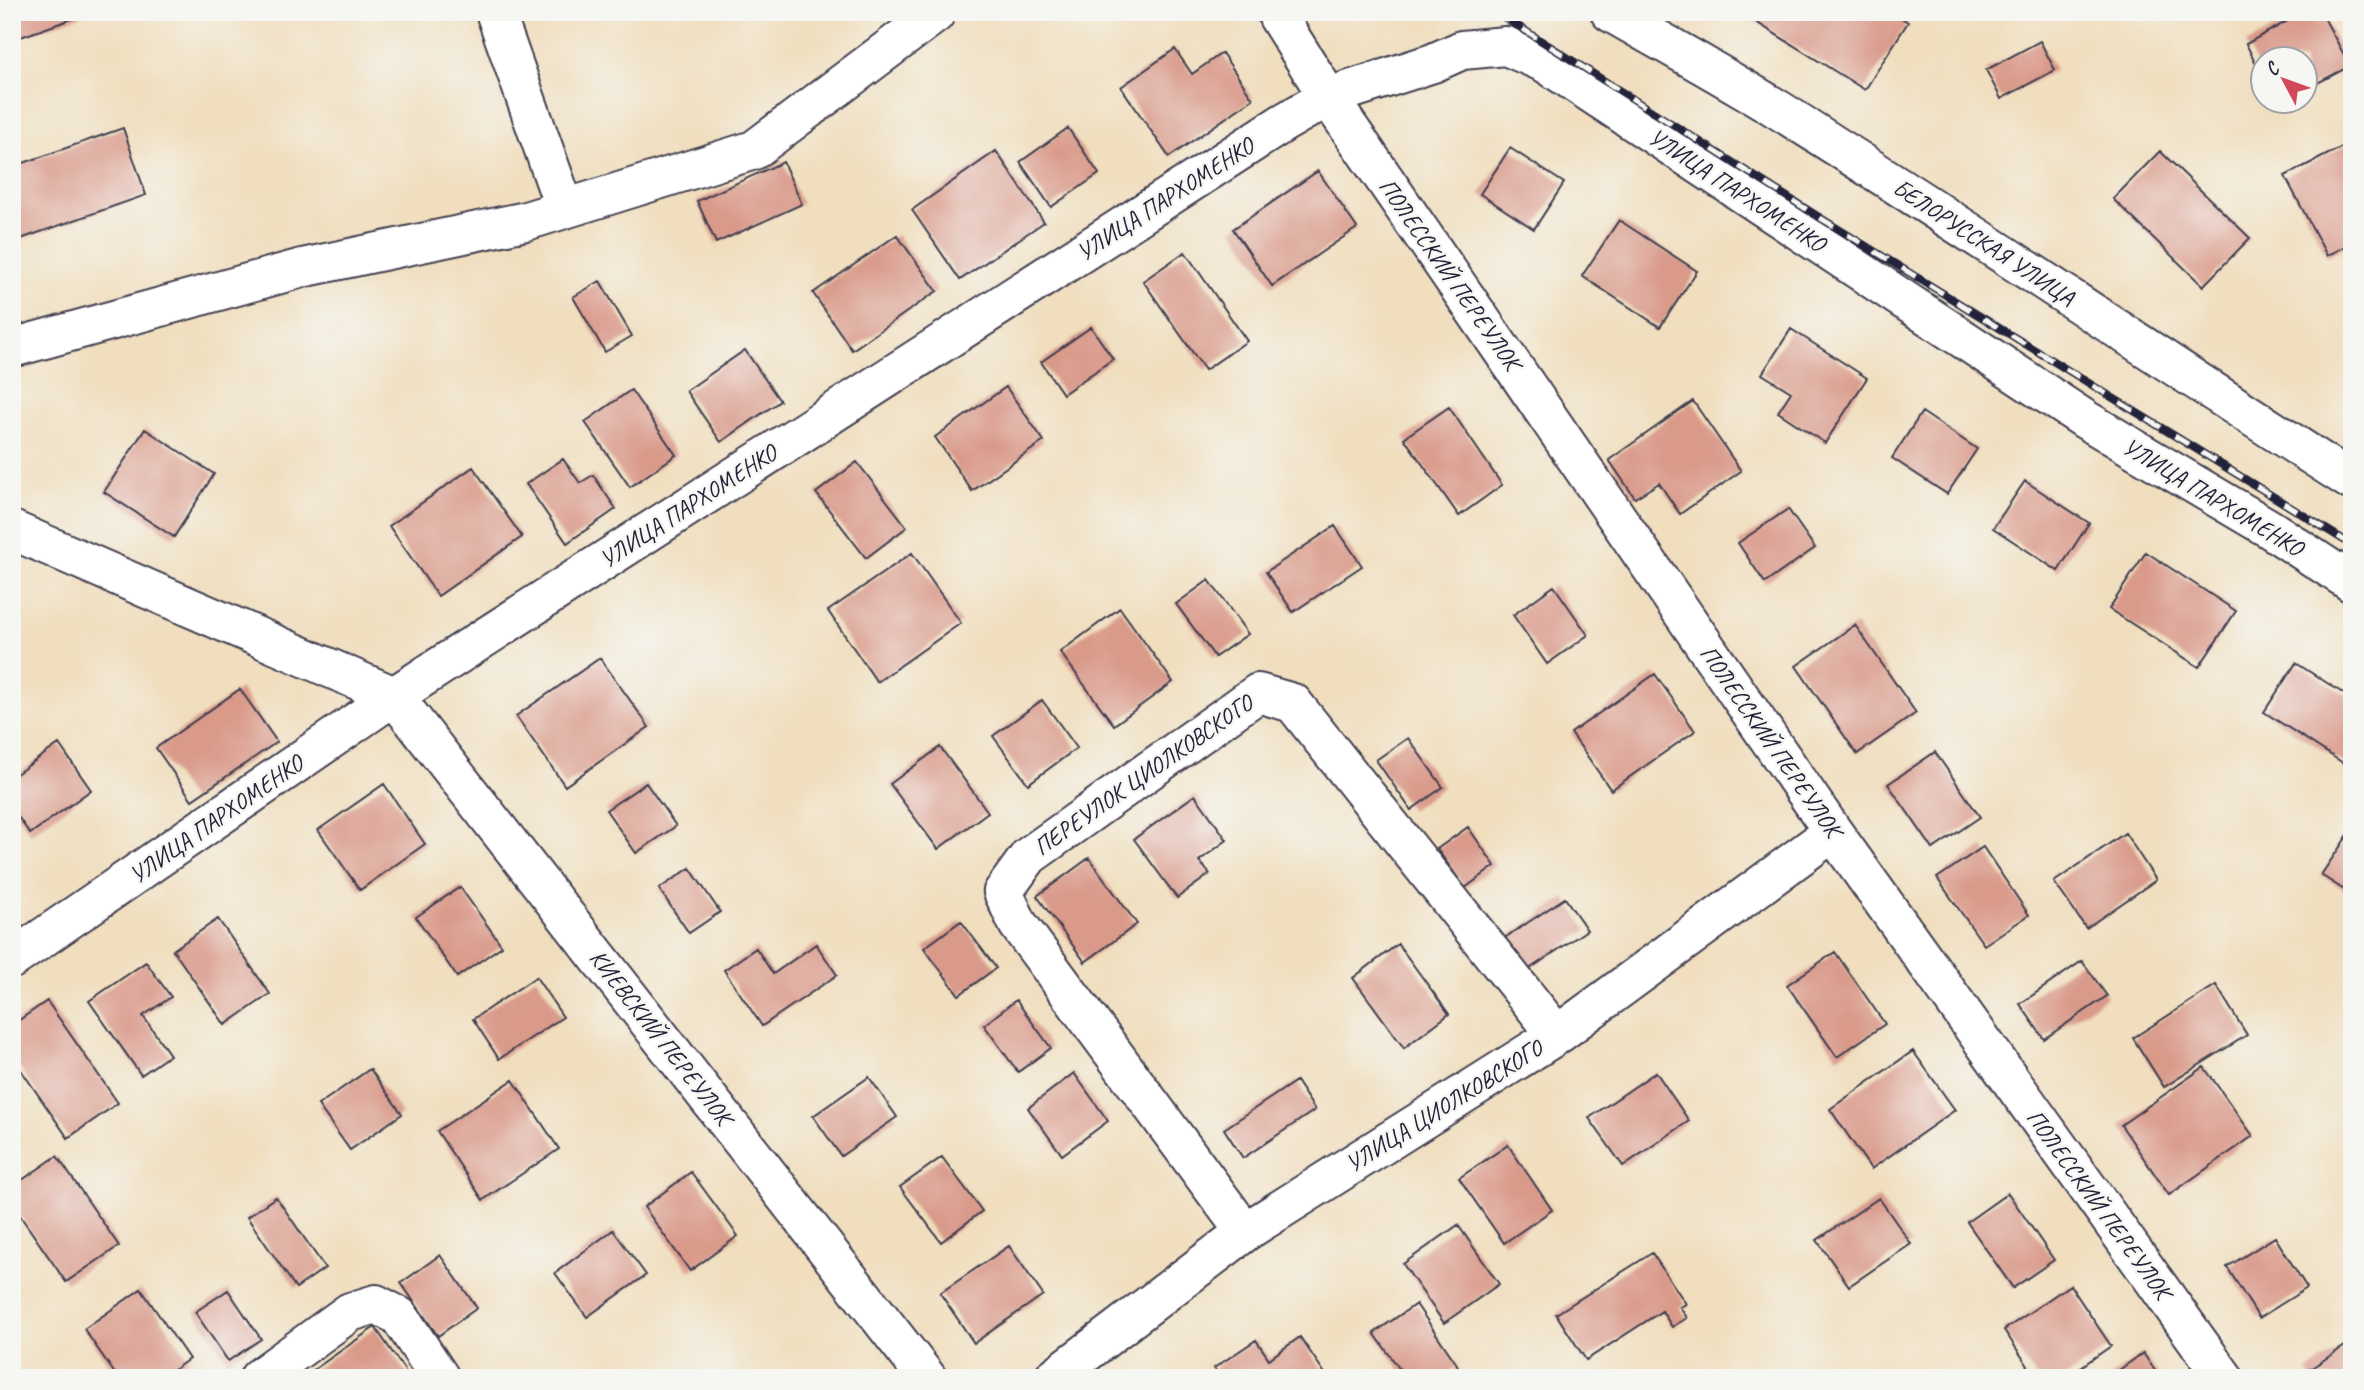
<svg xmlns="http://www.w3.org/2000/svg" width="2364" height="1390" font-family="Caveat,sans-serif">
<rect width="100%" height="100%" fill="#f6f6f2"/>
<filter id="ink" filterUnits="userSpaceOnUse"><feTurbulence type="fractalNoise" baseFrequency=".0143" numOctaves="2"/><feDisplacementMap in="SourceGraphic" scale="14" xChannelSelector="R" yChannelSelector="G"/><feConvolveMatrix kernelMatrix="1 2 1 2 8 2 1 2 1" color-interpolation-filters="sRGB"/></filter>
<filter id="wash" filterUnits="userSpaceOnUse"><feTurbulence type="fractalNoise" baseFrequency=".00686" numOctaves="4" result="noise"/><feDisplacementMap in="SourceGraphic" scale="28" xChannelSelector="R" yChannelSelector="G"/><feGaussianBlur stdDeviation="1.57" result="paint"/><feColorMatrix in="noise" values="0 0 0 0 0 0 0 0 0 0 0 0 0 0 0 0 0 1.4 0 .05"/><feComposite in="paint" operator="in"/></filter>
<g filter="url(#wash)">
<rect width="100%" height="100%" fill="#f0debe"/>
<g id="blocks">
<!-- building -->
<path fill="#d99a8a" d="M12,12H89V13L12,40Z
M1740,12H1892L1908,22L1865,90Z
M2304,12H2321L2350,66L2304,90V60H2262V75L2246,44Z
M2040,41L2055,70L2001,99L1986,70Z
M1175,49L1192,74L1222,53L1253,99L1169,157L1121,87Z
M123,128L146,195L12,242V167Z
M1068,128L1099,174L1051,207L1020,162Z
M2352,142V243L2327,256L2285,176Z
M1510,148L1564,183L1534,229L1480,194Z
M996,151L1044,222L960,280L912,210Z
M2160,151L2250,238L2203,286L2113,199Z
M783,162L802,204L716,243L697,201Z
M1318,171L1357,228L1272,286L1233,229Z
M1619,220L1697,271L1660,327L1582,276Z
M897,235L937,291L852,350L813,293Z
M1185,252L1247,341L1205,370L1143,281Z
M600,281L632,336L605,352L573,297Z
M1091,327L1113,359L1063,394L1041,362Z
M1791,329L1867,378L1825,443L1778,412L1791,392L1762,374Z
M745,350L780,401L721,442L686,391Z
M1006,387L1044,441L972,491L935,437Z
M631,390L676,455L630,487L585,422Z
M1693,401L1741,471L1680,514L1659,483L1635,498L1609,460Z
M1449,407L1502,485L1459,516L1404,438Z
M1922,412L1977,449L1947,494L1892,458Z
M145,429L214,474L174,537L104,492Z
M563,459L580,483L593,475L616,509L567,543L526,484Z
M857,462L907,527L866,558L816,493Z
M473,467L522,537L438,596L389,526Z
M2025,481L2089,523L2058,571L1993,528Z
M1788,509L1815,548L1765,583L1738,543Z
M1335,526L1362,566L1293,612L1266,572Z
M2146,552L2236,611L2199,667L2109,609Z
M912,553L961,623L877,682L828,611Z
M1209,580L1248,634L1215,657L1176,604Z
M1554,586L1588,635L1547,664L1513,615Z
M1120,608L1173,682L1114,725L1060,652Z
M1855,625L1916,713L1857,754L1796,666Z
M600,658L649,727L565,786L516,716Z
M2296,663L2352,699V750L2343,763L2264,712Z
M1655,674L1695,731L1611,790L1571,733Z
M240,689L277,742L192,800L156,748Z
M1042,700L1077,748L1028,784L993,736Z
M1408,738L1443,787L1411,810L1376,760Z
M59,744L91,790L30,834L12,808V777Z
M940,747L988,812L938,849L890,784Z
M1935,752L1980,817L1933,849L1888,784Z
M646,783L676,826L636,853L606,810Z
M384,784L425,844L360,890L318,830Z
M1195,795L1227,840L1199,861L1210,874L1177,898L1134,839Z
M1468,827L1495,866L1465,888L1437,849Z
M2352,829V895L2321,875Z
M2125,833L2156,880L2086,928L2054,882Z
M1983,847L2029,915L1984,945L1937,878Z
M1089,858L1137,924L1085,962L1037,896Z
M690,868L720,912L689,933L659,889Z
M460,887L502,946L457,977L416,917Z
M1565,898L1587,930L1525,972L1503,939Z
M218,919L270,994L225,1025L173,950Z
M961,921L996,968L959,995L924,948Z
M816,944L837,975L762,1026L724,970L756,948L773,974Z
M1398,944L1449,1014L1404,1048L1353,978Z
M1835,952L1885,1024L1837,1057L1787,985Z
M2082,961L2107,996L2044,1039L2020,1004Z
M146,962L171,997L143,1016L170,1055L141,1075L89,1001Z
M536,977L563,1017L499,1059L473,1019Z
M2216,985L2247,1035L2164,1087L2133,1038Z
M1016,1000L1051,1048L1018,1072L984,1025Z
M47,1001L118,1103L68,1138L12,1057V1025Z
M1913,1051L1955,1110L1871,1169L1830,1109Z
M2204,1067L2253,1136L2169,1195L2121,1125Z
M370,1069L402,1114L350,1150L318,1105Z
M1656,1072L1689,1121L1623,1166L1589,1118Z
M1074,1073L1108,1121L1062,1155L1028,1108Z
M869,1077L897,1117L841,1156L813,1116Z
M513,1080L559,1149L483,1200L437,1131Z
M1296,1081L1315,1110L1243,1158L1224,1129Z
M1508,1145L1552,1210L1504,1243L1459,1178Z
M57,1156L119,1246L66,1282L12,1204V1187Z
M942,1157L982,1211L941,1242L900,1187Z
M691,1172L738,1236L690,1271L644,1207Z
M2008,1193L2054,1260L2013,1288L1967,1222Z
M276,1197L325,1268L296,1288L247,1217Z
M1879,1198L1911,1244L1849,1286L1817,1240Z
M1458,1225L1499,1284L1444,1323L1403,1264Z
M613,1230L646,1275L587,1317L555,1273Z
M2275,1237L2307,1288L2259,1318L2227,1267Z
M1009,1246L1043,1295L974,1343L940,1293Z
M1652,1253L1686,1304L1680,1307L1687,1318L1672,1327L1662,1311L1586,1360L1556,1314Z
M440,1255L477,1308L438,1336L401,1283Z
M2070,1285L2111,1346L2065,1378H2036L2004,1330Z
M141,1289L189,1359L162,1378H118L84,1329Z
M228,1290L261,1339L228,1361L195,1312Z
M1416,1304L1458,1366L1441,1378H1406L1374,1333Z
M375,1327L410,1378H317L312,1371Z
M1300,1337L1328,1378H1221L1214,1368L1256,1340L1269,1359Z
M2351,1342L2352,1378H2311L2307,1371Z
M2143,1353L2160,1378H2108Z"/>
</g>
</g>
<g filter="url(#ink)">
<use href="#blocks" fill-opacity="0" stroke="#413e4f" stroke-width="2"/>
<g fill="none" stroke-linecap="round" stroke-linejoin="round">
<!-- minor casing -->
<g stroke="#413e4f" stroke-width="42">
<path id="minor" d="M495,12L565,209
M1610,12C1667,45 1724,76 1779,110C1972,231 2160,359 2352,481
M1278,17L1328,97L1833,832L2224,1378
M12,348L302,268L526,221L754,150L935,14
M12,530L394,696L927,1378
M12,959L394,696L1283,123L1328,97L1433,63L1462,50L1506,46L1545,63L2086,420L2270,529L2352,583
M1245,1232L1018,924L1003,892L1029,856L1258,693L1293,703L1557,1035
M259,1378L350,1312L376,1304L399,1316L440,1378
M1053,1378L1245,1232L1557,1035L1833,832"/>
</g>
<!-- minor -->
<use href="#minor" stroke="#fff" stroke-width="38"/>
<!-- rail casing -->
<g stroke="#22223b" stroke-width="8">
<path id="rail" d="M1496,12L1814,214L2352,545"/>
</g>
<!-- rail -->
<use href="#rail" stroke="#f6f6f2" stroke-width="5" stroke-dasharray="16" stroke-linecap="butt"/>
</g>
</g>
<g text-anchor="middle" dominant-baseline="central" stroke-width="5" stroke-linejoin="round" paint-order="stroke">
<!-- street labels -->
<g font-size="24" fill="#22223b" stroke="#f6f6f2">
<text transform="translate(1737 190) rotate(33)">УЛИЦА ПАРХОМЕНКО</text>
<text transform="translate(1165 199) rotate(-33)">УЛИЦА ПАРХОМЕНКО</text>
<text transform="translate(1984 242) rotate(33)">БЕЛОРУССКАЯ УЛИЦА</text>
<text transform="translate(1450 274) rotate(55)">ПОЛЕССКИЙ ПЕРЕУЛОК</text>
<text transform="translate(2213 497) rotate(31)">УЛИЦА ПАРХОМЕНКО</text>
<text transform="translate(688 506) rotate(-33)">УЛИЦА ПАРХОМЕНКО</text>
<text transform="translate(1771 741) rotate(55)">ПОЛЕССКИЙ ПЕРЕУЛОК</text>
<text transform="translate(1143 775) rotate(-35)">ПЕРЕУЛОК ЦИОЛКОВСКОГО</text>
<text transform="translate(216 819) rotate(-35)">УЛИЦА ПАРХОМЕНКО</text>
<text transform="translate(661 1037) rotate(52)">КИЕВСКИЙ ПЕРЕУЛОК</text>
<text transform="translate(1444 1106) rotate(-32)">УЛИЦА ЦИОЛКОВСКОГО</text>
<text transform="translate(2099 1204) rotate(54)">ПОЛЕССКИЙ ПЕРЕУЛОК</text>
</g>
</g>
<!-- margin -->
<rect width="2364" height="1390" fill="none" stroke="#f6f6f2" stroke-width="42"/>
<!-- north arrow -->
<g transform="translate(2284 80) rotate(311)"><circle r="33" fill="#f6f6f2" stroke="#a1a1a9" stroke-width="2"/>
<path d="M0-5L12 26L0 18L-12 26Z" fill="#d1495b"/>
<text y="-10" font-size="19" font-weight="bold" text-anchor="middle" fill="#22223b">С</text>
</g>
</svg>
